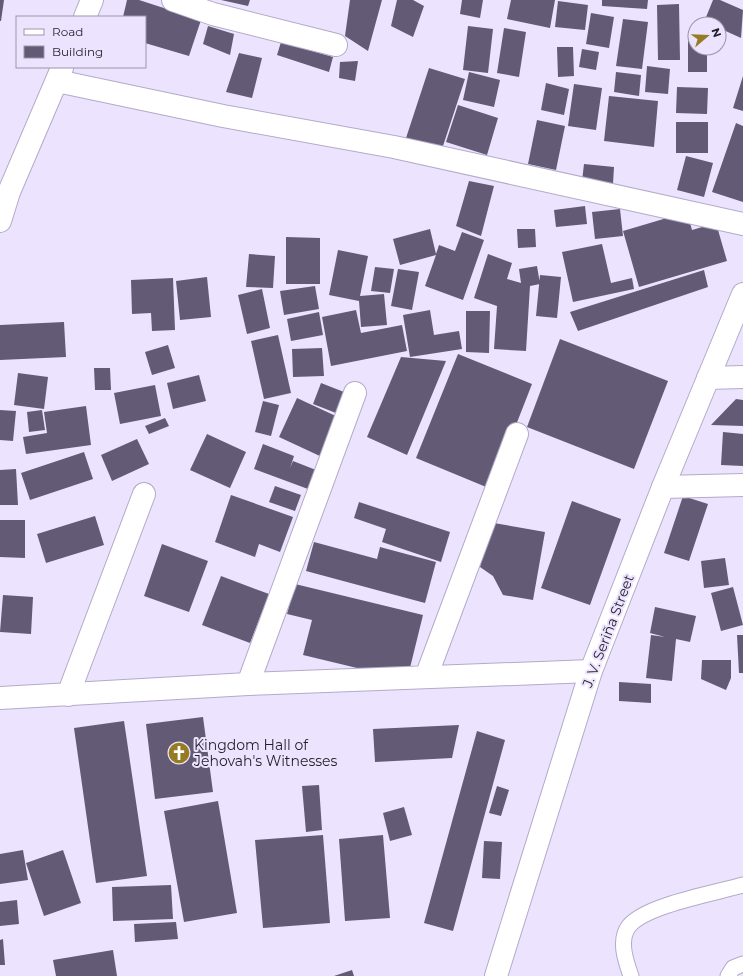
<svg xmlns="http://www.w3.org/2000/svg" width="743" height="976" font-family="Montserrat,sans-serif">
<rect width="100%" height="100%" fill="#ece4fe"/>
<!-- building -->
<path fill="#635a75" d="M0,0H4L1,21H0Z
M127,0H139L201,20L189,56L145,43V17H123Z
M221,0H250L248,6Z
M350,0H382L368,51L345,36Z
M397,0H413L424,6L413,37L391,26Z
M462,0H483L480,18L460,14Z
M511,0H555L550,28L507,19Z
M602,0H648L647,9L602,6Z
M713,0H720L743,10L741,38L719,28V24L704,22Z
M558,1L588,5L585,30L555,27Z
M679,4L680,60H658L657,5Z
M591,13L614,17L609,48L586,44Z
M623,19L648,22L642,69L616,66Z
M208,26L234,34L230,55L203,44Z
M468,26L493,29L488,73L463,70Z
M504,28L526,32L519,77L497,73Z
M688,38H695V48H707V72H688Z
M281,42L333,57L329,72L277,55Z
M557,47H573L574,76L558,77Z
M582,49L599,52L596,70L579,67Z
M239,53L262,58L252,98L226,92Z
M358,61L355,81L339,78L340,62Z
M647,66L670,69L668,94L645,92Z
M429,68L465,79L442,149L406,138Z
M469,72L500,80L494,107L463,100Z
M616,72L641,75L639,96L614,92Z
M743,76V111L733,108Z
M546,83L569,89L564,115L541,110Z
M574,84L602,88L596,130L568,126Z
M677,87L708,88L707,114L676,113Z
M609,96L658,101L654,147L604,141Z
M458,105L498,118L487,155L446,142Z
M537,120L565,126L556,170L528,164Z
M676,122H708V153H676Z
M736,123L743,126V202L712,192Z
M686,156L713,163L704,197L677,190Z
M584,164L614,167L613,184L582,181Z
M469,181L494,186L481,236L456,226Z
M585,206L587,224L556,227L554,210Z
M620,209L623,236L595,239L592,212Z
M687,212L692,230L716,223L727,261L639,287L623,231Z
M430,229L436,254L439,245L455,251L462,232L484,240L463,300L425,286L436,255L400,265L393,239Z
M517,229H535L536,247L518,248Z
M286,237L320,238V284H286Z
M602,244L611,283L632,278L634,289L573,302L562,252Z
M338,250L368,256L360,296L384,294L387,325L361,327L359,301L329,295Z
M249,254L275,256L273,288L246,287Z
M488,254L512,263L507,279L521,283L519,269L537,266L540,284L530,286L526,351L494,349L497,306L474,298Z
M375,267L394,269L390,293L371,291Z
M398,269L419,272L412,310L391,306Z
M704,270L708,287L578,331L570,312Z
M540,275L561,277L557,318L536,316Z
M207,277L211,317L180,320L176,281Z
M173,278L175,330L152,331L151,313L132,314L131,280Z
M315,286L319,309L284,315L280,291Z
M262,289L270,328L247,334L238,295Z
M356,310L361,333L402,325L407,351L331,366L322,317Z
M430,310L434,335L459,331L462,349L410,357L403,315Z
M466,311H490L489,353L466,352Z
M319,312L323,335L291,341L287,319Z
M64,322L66,357L0,360V325Z
M278,335L291,393L264,399L251,341Z
M560,339L668,381L634,469L527,427Z
M168,345L175,368L152,375L145,352Z
M322,348L324,376L293,377L292,349Z
M458,354L532,384L491,489L416,458Z
M401,357L446,361L407,455L367,437Z
M94,368H110L111,390H95Z
M18,373L48,377L44,409L14,405Z
M199,375L206,401L173,409L167,383Z
M321,383L344,392L336,413L313,404Z
M155,385L161,416L120,424L114,393Z
M297,398L340,418L322,457L279,437Z
M736,399L743,400V426L711,425Z
M263,401L279,405L271,436L255,432Z
M86,406L91,445L26,454L23,437L47,433L44,412Z
M0,410L16,411L13,441L0,440Z
M42,410L45,430L29,432L27,412Z
M165,418L169,426L149,434L145,426Z
M723,432L743,434V466L721,465Z
M207,434L246,452L230,488L190,470Z
M137,439L149,464L112,481L101,455Z
M263,444L294,456L290,468L293,461L316,470L308,489L254,469Z
M84,452L93,479L30,500L21,473Z
M16,469L18,505H0V470Z
M275,486L301,495L295,511L269,502Z
M231,495L293,517L280,552L259,544L255,557L215,542Z
M683,496L708,504L689,561L664,553Z
M572,501L621,519L590,605L541,588Z
M359,502L450,532L441,562L382,542L386,529L354,518Z
M95,516L104,545L46,563L37,534Z
M0,520H25V558L0,557Z
M488,522L545,532L533,600L503,595L493,576L480,567Z
M314,542L377,559L380,547L436,562L425,603L306,571Z
M162,544L208,561L189,612L144,596Z
M725,558L729,585L704,588L701,561Z
M221,576L269,594L250,643L202,625Z
M295,584L423,615L407,680L303,655L312,620L287,614Z
M733,587L743,625L721,631L711,593Z
M3,595L33,597L31,634L0,632Z
M655,607L696,616L690,642L676,639L672,681L646,678L651,635L665,637L650,633Z
M737,635H743V673H739Z
M702,660H731V678L726,690L701,679Z
M619,682L651,684V703L619,701Z
M203,717L213,792L155,799L146,724Z
M124,721L147,876L96,883L74,728Z
M459,725L452,758L375,762L373,729Z
M477,731L505,740L453,931L424,923Z
M319,785L322,830L306,832L302,786Z
M497,786L509,790L501,816L489,813Z
M218,801L237,913L184,922L164,811Z
M404,807L412,835L390,841L383,813Z
M323,835L330,923L263,928L255,840Z
M383,835L390,918L345,921L339,839Z
M484,841L502,842L500,879L482,878Z
M23,850L28,880L0,884V854Z
M63,850L81,903L44,916L26,863Z
M171,885L173,919L113,921L112,887Z
M17,900L19,924L0,926V902Z
M176,922L178,939L135,942L134,924Z
M3,939L5,965H0V940Z
M113,950L117,976H56L53,960Z
M352,970L354,976H334Z"/>
<g fill="none" stroke-linecap="round" stroke-linejoin="round">
<!-- service casing -->
<g stroke="#b4aac9" stroke-width="17">
<path id="service" d="M631,976C626,962 618,940 629,926C646,905 716,893 743,885
M728,976L733,968L743,964"/>
</g>
<!-- minor casing -->
<g stroke="#b4aac9" stroke-width="24">
<path id="minor" d="M173,0L213,14L336,45
M85,17L92,0
M57,81L223,116L394,147L743,224
M0,221L9,192L62,68
M708,378L743,377
M663,487L743,485
M426,677L517,434
M248,684L355,393
M68,695L144,494
M0,698L248,684L591,671"/>
</g>
<!-- secondary casing -->
<g stroke="#b4aac9" stroke-width="24">
<path id="secondary" d="M496,976L591,671L663,487L743,294"/>
</g>
<!-- service -->
<use href="#service" stroke="#fff" stroke-width="15"/>
<!-- minor -->
<use href="#minor" stroke="#fff" stroke-width="22"/>
<!-- secondary -->
<use href="#secondary" stroke="#fff" stroke-width="22"/>
</g>
<!-- icons -->
<defs>
<g id="church-disc" transform="scale(1.15)"><circle r="9.5" fill="#967b22" stroke="#ece4fe"/><path d="M-1.2-6h2.4v3.5h3.3v2.4h-3.3V6h-2.4V-.1h-3.3v-2.4h3.3Z" fill="#fff"/></g>
</defs>
<g fill-rule="evenodd">
<use href="#church-disc" x="179" y="753"/>
</g>
<g text-anchor="middle" dominant-baseline="central" stroke-width="4" stroke-linejoin="round" paint-order="stroke">
<!-- street labels -->
<g font-size="14" fill="#221e2a" stroke="#ece4fe">
<text transform="translate(608 631) rotate(-69)">J. V. Seriña Street</text>
</g>
<!-- poi labels -->
<g font-size="14" fill="#221e2a" stroke="#ece4fe" text-anchor="start">
<text x="194" y="745">Kingdom Hall of<tspan x="194" dy="16">Jehovah's Witnesses</tspan></text>
</g>
</g>
<!-- legend -->
<rect x="16" y="16" width="130" height="52" fill="#ece4fe" stroke="#9b95a9"/>
<rect x="24" y="29" width="20" height="6" fill="#ffffff" stroke="#9b95a9"/>
<text x="52" y="36" font-size="12" fill="#221e2a">Road</text>
<rect x="24" y="46" width="20" height="12" fill="#635a75" stroke="#9b95a9"/>
<text x="52" y="56" font-size="12" fill="#221e2a">Building</text>
<!-- north arrow -->
<g transform="translate(707 36) rotate(71)"><circle r="19" fill="#ece4fe" stroke="#9b95a9"/>
<path d="M0-3L7 15L0 10L-7 15Z" fill="#967b22"/>
<text y="-6" font-size="11" font-weight="bold" text-anchor="middle" fill="#221e2a">N</text>
</g>
</svg>
